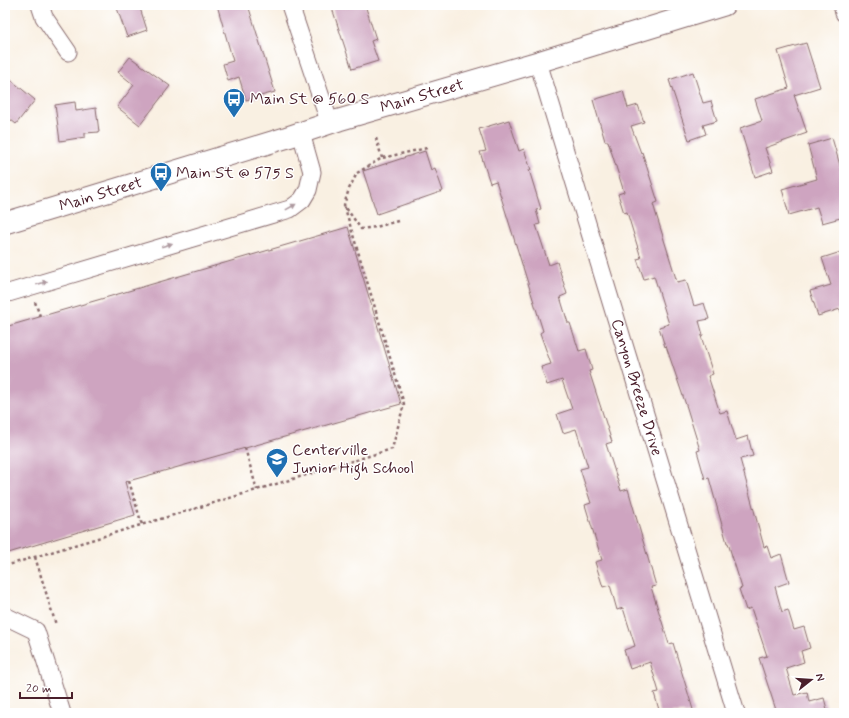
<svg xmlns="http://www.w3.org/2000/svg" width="849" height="718" font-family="Mynerve,sans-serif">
<rect width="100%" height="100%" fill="#fff"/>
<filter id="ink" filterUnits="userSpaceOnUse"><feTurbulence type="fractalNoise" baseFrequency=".025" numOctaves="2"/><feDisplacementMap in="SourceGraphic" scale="8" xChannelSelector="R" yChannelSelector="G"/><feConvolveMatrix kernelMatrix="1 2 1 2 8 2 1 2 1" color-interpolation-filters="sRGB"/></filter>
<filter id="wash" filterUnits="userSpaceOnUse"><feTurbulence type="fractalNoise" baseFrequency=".012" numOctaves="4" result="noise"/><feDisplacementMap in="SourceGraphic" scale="16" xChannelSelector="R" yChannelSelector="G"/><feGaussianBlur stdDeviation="0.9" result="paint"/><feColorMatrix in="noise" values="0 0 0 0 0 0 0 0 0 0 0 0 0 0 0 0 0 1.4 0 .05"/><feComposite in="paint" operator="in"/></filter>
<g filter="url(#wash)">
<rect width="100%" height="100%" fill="#f9f0e2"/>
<g id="blocks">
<!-- building -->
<path fill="#cea4c0" d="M116,5H139L147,30L127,37Z
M217,5H248L275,92L246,100L239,77L228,81L223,64L233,61Z
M331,5H365L376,39L371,41L378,61L352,69Z
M806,43L820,87L794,95L807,133L765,148L773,171L755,177L740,128L762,121L755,99L789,88L778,51Z
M130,57L170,86L140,125L117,107L134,85L118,72Z
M693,72L703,103L711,101L717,121L703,125L706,134L689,140L669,80Z
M5,75L35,100L16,124L5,115Z
M623,91L628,108L638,105L644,122L631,126L641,153L642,152L658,202L653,204L677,282L686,280L694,306L704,303L709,319L699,321L703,335L701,336L713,374L708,376L720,413L727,411L736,440L748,436L753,456L740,459L764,547L767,546L771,558L781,554L789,582L775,587L782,612L788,610L794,630L804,627L810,648L801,651L804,662L786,668L794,695L807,692L809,702L824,698L828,713H777L759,658L767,656L751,608L746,610L739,589L742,588L728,543H727L709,478L705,479L697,451L700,450L687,408L666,346L665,347L659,327L669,324L654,276L644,279L637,259L641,258L627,212L624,213L618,194L624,192L608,141H605L593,100Z
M75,102L76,111L96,108L99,132L85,133V137L60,141L55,105Z
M509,120L519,151L524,149L531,170H529L541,209L536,210L540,224L536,225L549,265L557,262L567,294L560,297L568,323H570L579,351L586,349L592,370L589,371L612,442L606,444L621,491L628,489L656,586L651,587L669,644L673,643L694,713H660L654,693L659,692L650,662L630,669L624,650L635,646L623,608L617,610L610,585L603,587L595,562L602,560L585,505L591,503L580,469L588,467L576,429L563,433L557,414L572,409L562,380L547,385L541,367L551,364L540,333L543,331L496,181L490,183L480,152L486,151L479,129Z
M832,138L844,179V217L822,223L817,207L789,215L782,189L817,179L808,145Z
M425,151L431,170L435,168L443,191L377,214L363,171Z
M348,227L401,404L125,482L135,515L5,554V327Z
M844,251V314L842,315L840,309L818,316L810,291L831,285L822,258Z"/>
</g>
</g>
<g filter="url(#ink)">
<use href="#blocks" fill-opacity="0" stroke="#87686b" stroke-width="1"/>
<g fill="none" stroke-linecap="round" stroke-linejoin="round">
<!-- minor casing -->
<g stroke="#87686b" stroke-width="19">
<g id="minor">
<path d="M40,5L44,17L68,52"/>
<path d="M290,5L330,124"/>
<path d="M842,5L844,13"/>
<path id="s1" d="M538,62L736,713"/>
<path d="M5,294L290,209L302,200L308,190L312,172L301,133"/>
<path d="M5,616L36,631L62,713"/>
</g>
</g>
<!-- major casing -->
<g stroke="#87686b" stroke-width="23">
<g id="major">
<path id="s2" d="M5,223L285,138L339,120L538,62L724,5"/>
</g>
</g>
<!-- path -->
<path stroke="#87686b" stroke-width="2.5" stroke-dasharray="3 3" stroke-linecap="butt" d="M376,138L382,158
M398,221L376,227L361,229L344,205L349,189L357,173L382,158L427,148
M35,302L40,316
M245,448L257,490
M129,481L142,525
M35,557L56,625
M5,566L392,449L404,404L344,205"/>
<!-- minor -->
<use href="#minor" stroke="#fff" stroke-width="17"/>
<!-- major -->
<use href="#major" stroke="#fff" stroke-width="21"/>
</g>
<!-- one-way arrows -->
<defs><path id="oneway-solid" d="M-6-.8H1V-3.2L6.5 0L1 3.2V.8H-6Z"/></defs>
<g fill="#ae9aa0">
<use href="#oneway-solid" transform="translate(291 207) rotate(-29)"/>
<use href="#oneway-solid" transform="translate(167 245) rotate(-17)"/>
<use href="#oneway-solid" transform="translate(42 283) rotate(-17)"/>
</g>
</g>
<!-- icons -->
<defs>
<g id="bus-pin" transform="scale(1.15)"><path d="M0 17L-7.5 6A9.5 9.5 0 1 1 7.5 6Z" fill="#1f6fb2" stroke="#fff"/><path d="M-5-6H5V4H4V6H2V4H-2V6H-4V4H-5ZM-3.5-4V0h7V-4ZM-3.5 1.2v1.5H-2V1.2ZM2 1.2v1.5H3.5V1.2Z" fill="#fff"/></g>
<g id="school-pin" transform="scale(1.15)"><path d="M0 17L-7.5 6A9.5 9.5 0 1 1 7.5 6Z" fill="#1f6fb2" stroke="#fff"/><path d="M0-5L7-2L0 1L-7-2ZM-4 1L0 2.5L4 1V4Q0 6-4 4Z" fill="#fff"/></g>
</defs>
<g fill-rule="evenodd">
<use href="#bus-pin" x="234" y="99"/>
<use href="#bus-pin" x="161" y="173"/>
<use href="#school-pin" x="277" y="459"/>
</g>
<g text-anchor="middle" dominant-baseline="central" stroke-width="3" stroke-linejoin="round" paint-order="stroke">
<!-- street labels -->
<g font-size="16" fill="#4a1f2b" stroke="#fff">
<text stroke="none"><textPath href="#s2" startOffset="436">Main Street</textPath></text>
<text stroke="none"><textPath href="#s2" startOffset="100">Main Street</textPath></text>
<text stroke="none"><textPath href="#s1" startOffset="340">Canyon Breeze Drive</textPath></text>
</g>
<!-- poi labels -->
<g font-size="16" fill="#4a1f2b" stroke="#fff" text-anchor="start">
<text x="250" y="99">Main St @ 560 S</text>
<text x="176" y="173">Main St @ 575 S</text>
<text x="292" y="450">Centerville<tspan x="292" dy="18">Junior High School</tspan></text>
</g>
</g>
<!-- margin -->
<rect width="849" height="718" fill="none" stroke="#fff" stroke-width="20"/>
<!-- north arrow -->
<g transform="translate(811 680) rotate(73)" stroke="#ffffff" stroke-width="3" paint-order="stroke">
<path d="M0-3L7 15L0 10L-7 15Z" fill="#4a1f2b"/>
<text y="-6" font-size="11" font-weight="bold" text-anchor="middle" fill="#4a1f2b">N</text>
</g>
<!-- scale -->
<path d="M20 692v6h52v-6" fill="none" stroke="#4a1f2b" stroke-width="2"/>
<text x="26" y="692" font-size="12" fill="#4a1f2b" stroke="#ffffff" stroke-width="3" paint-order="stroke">20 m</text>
</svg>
